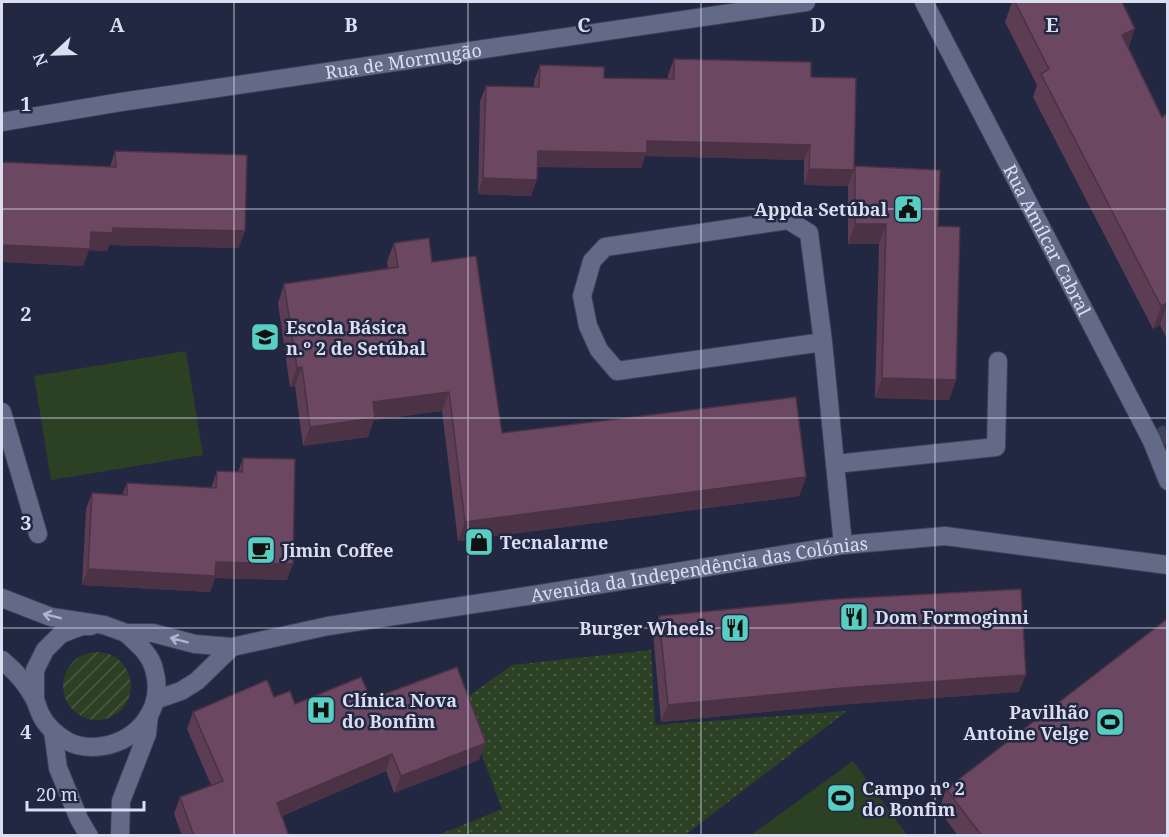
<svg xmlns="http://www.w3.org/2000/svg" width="1169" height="837" font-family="'Noto Serif',serif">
<defs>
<pattern id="grass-dots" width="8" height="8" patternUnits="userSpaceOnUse" patternTransform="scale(1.5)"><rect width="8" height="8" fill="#2c4123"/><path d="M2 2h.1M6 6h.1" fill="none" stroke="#4a5c43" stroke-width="1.8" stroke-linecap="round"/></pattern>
<pattern id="garden-furrows" width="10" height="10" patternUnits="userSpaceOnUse" patternTransform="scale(1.5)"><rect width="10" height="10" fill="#2c4123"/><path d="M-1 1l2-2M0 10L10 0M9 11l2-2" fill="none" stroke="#4a5c43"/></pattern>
</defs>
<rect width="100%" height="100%" fill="#222742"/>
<!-- grass -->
<path fill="url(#grass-dots)" d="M651,650L655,725L847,711L685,835L436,836L502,809L462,701L512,665Z"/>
<!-- garden -->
<path fill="url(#garden-furrows)" d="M63 686a34 34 0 1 1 68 0a34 34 0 1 1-68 0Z"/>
<!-- pitch -->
<path fill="#2c4123" d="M186,351L203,455L51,480L34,376Z
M853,761L907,835H751Z"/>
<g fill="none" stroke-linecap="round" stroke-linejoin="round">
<!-- minor-tunnel -->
<path stroke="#3e425c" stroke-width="18" stroke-dasharray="18 9" stroke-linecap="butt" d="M1152,441L1168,433"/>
<!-- minor casing -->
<g stroke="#3d4158" stroke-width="20">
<g id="minor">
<path id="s1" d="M924,2L1152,441L1168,481"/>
<path id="s2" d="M2,122L121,102L806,2"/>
<path d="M823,342L617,371L599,350L588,326L582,296L592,261L605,247L788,220L809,233L823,342L843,545"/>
<path d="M2,412L38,534"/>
<path d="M835,464L996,447L998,361"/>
</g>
</g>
<!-- tertiary casing -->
<g stroke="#3d4158" stroke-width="20">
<path id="tertiary" d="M53,731L58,768L79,819L89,836
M120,836L121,801L147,734L149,715"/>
</g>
<!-- secondary casing -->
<g stroke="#3d4158" stroke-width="20">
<g id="secondary">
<path id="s3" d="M2,598L51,617L104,625L126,633H153L195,644L232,647L328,626L540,594L843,545L945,536L1168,565"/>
<path d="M2,660C14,670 26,683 34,698C37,703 38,710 41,715C46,726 57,735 67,741C74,745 85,747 93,747C135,746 166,710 154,669C150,653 137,644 126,633"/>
<path d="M35,699V670L45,650L61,634L82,626H91"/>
<path d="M155,700L181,691L197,681L232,647"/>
</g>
</g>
<!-- minor -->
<use href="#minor" stroke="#636a88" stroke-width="18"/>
<!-- tertiary -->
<use href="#tertiary" stroke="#636a88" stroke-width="18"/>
<!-- secondary -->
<use href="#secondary" stroke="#636a88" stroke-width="18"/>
</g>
<!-- wall -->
<path fill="#5c3d53" d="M1012,2H1122L1129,48L1162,117L1167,118V339L1160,325L1153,329L1033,97L1037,85L1005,22Z
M674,59L811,77L854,170L855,166L938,226L956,380L949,400L875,398L879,244H848V186L804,185V160L645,156L641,168L537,167L531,196L478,194L480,101L486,86L534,87V81L540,65L604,78L668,79V75Z
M115,151L239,248L109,245L107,251L89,250L83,266L2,262V162L110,167Z
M394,243L432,262L502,433L806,477L799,496L458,541L442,411L374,420L368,437L303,446L295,386L290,387L278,303L284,284L388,269L387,262Z
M243,458L287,580L215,578L210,592L82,585L86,509L92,493L122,495L127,483L211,488L217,471L238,472Z
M659,616L1019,692L837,705L661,722L653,633Z
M274,697L295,704L371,699L479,760L394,793L386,771L282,816L289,836H182L174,814L180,797L211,785L187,729L193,712Z
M946,789L1167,836H958L939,810Z"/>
<!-- shaded-wall -->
<path fill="#4b3244" d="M1135,29L1127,52L1122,35Z
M647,141L810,145L804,160L645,156L641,168L532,167L538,151Z
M809,169L854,170L848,186L804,185Z
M483,178L537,180L531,196L478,194Z
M855,224H886L879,244H848Z
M113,228L245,231L239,248L109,245L107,251L89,250L83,266L2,262V245L91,232Z
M1167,303V305L1160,325L1153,329L1161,306Z
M302,367L295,386L290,387L297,368Z
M882,378L956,380L949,400L875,398Z
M449,392L442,411L374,420L368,437L303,446L310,427L373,402Z
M806,477L799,496L458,541L465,522Z
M216,562L293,564L287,580L215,578L210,592L82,585L88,569Z
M1026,675L1019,692L837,705L661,722L668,705L843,688Z
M486,743L479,760L394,793L401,776Z
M392,754L386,771L271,820L277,803Z"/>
<!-- building -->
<path fill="#6b4761" stroke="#4b3244" stroke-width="1.5" d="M1015,2H1122L1135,29L1122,35L1162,117L1166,114L1167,118V303L1161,306L1041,74L1049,69Z
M674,59L811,62V77L856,78L854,170L809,169L810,145L647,141V153L538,151L537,180L483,178L486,86L539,87L540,65L604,67V78L674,79Z
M115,151L247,155L245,231L113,228V233L91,232L90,249L2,245V162L116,167Z
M855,166L940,170L938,226L960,227L956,380L882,378L886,224H855Z
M429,238L432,262L476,256L502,433L796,397L806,477L465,522L449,392L373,402L375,418L310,427L302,367L297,368L284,284L398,267L394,243Z
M243,458L295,459L293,564L216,562L215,576L88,569L92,493L127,495V483L216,488L217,471L242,472Z
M1021,589L1026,675L843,688L668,705L659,616L835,599Z
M1167,619V836H982L946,789Z
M457,667L486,743L401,776L392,754L277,803L289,836H194L180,797L223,781L193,712L267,680L274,697L290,691L295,704L361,677L371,699Z"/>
<!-- one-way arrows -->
<defs><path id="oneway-shaft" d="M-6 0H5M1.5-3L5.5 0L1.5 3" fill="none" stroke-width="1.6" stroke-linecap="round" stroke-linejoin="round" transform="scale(1.5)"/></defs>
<g stroke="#b0b5cc">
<use href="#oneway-shaft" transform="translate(52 616) rotate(-166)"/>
<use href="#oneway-shaft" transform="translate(179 640) rotate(-165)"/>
</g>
<!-- grid -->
<path fill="none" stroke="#dadef0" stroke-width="1.5" stroke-opacity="0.55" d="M234,2V836M468,2V836M701,2V836M935,2V836M2,209H1168M2,418H1168M2,628H1168"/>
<!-- icons -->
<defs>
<g id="civic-square" transform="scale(1.5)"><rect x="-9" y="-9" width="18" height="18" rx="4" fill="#57cec1" stroke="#222742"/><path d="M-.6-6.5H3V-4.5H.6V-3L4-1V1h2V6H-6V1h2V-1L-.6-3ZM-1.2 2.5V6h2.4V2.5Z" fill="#111"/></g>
<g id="school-square" transform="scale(1.5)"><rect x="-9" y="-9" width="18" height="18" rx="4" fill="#57cec1" stroke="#222742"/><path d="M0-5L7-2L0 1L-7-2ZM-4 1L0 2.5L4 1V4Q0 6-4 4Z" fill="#111"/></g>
<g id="shop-square" transform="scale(1.5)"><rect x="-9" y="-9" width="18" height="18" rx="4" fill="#57cec1" stroke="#222742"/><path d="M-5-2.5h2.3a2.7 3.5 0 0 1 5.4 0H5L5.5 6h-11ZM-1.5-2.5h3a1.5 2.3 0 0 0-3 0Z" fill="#111"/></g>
<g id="cafe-square" transform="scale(1.5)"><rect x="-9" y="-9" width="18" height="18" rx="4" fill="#57cec1" stroke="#222742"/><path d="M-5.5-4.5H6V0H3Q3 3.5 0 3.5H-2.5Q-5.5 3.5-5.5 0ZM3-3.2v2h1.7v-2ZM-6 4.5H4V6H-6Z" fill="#111"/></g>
<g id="restaurant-square" transform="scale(1.5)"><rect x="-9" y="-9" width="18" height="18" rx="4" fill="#57cec1" stroke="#222742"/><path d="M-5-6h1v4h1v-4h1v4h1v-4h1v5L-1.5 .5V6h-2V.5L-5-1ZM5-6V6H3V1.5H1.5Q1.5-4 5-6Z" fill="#111"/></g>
<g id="hospital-square" transform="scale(1.5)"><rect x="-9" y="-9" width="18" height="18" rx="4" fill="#57cec1" stroke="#222742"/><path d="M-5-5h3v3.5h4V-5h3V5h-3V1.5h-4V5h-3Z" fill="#111"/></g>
<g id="stadium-square" transform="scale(1.5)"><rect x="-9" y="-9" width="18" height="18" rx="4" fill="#57cec1" stroke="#222742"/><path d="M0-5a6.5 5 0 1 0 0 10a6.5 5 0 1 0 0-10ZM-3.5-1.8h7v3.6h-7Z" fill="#111"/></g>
</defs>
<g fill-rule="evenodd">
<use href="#civic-square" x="908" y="209"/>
<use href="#school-square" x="265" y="337"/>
<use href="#shop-square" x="479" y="542"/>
<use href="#cafe-square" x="261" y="550"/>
<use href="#restaurant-square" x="854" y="617"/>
<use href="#restaurant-square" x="735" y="628"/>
<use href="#hospital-square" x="321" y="710"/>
<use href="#stadium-square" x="1110" y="722"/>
<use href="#stadium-square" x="841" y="798"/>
</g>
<g text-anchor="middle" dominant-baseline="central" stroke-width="5" stroke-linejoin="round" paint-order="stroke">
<!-- street labels -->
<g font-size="18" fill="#dadef0" stroke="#222742">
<text stroke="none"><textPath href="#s2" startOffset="406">Rua de Mormugão</textPath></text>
<text stroke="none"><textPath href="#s1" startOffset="268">Rua Amílcar Cabral</textPath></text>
<text stroke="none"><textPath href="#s3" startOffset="711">Avenida da Independência das Colónias</textPath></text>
</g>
<!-- poi labels -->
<g font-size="18" font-weight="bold" fill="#dadef0" stroke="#222742" text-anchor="start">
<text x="887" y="209" text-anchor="end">Appda Setúbal</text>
<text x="286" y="327">Escola Básica<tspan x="286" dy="21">n.º 2 de Setúbal</tspan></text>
<text x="500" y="542">Tecnalarme</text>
<text x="282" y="550">Jimin Coffee</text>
<text x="875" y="617">Dom Formoginni</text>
<text x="714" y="628" text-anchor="end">Burger Wheels</text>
<text x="342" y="700">Clínica Nova<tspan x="342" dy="21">do Bonfim</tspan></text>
<text x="1089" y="712" text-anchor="end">Pavilhão<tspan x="1089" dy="21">Antoine Velge</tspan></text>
<text x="862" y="788">Campo nº 2<tspan x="862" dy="21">do Bonfim</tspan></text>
</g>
</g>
<g font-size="20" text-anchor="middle" font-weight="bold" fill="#dadef0" stroke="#222742" stroke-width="5" stroke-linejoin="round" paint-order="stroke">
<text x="117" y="32">A</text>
<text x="351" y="32">B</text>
<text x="584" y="32">C</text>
<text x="818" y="32">D</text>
<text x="1052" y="32">E</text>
<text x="26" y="111">1</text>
<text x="26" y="321">2</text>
<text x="26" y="530">3</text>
<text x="26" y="739">4</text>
</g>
<!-- border -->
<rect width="1169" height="837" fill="none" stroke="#dadef0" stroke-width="6"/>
<!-- north arrow -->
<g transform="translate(54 54) rotate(248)" stroke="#222742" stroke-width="4.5" paint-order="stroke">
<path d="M0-4.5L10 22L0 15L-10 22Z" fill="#dadef0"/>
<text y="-9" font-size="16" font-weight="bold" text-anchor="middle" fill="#dadef0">N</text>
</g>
<!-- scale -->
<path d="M27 801v9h117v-9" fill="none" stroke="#dadef0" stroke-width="3"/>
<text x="36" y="801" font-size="18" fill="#dadef0" stroke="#222742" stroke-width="4.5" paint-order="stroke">20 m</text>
</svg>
